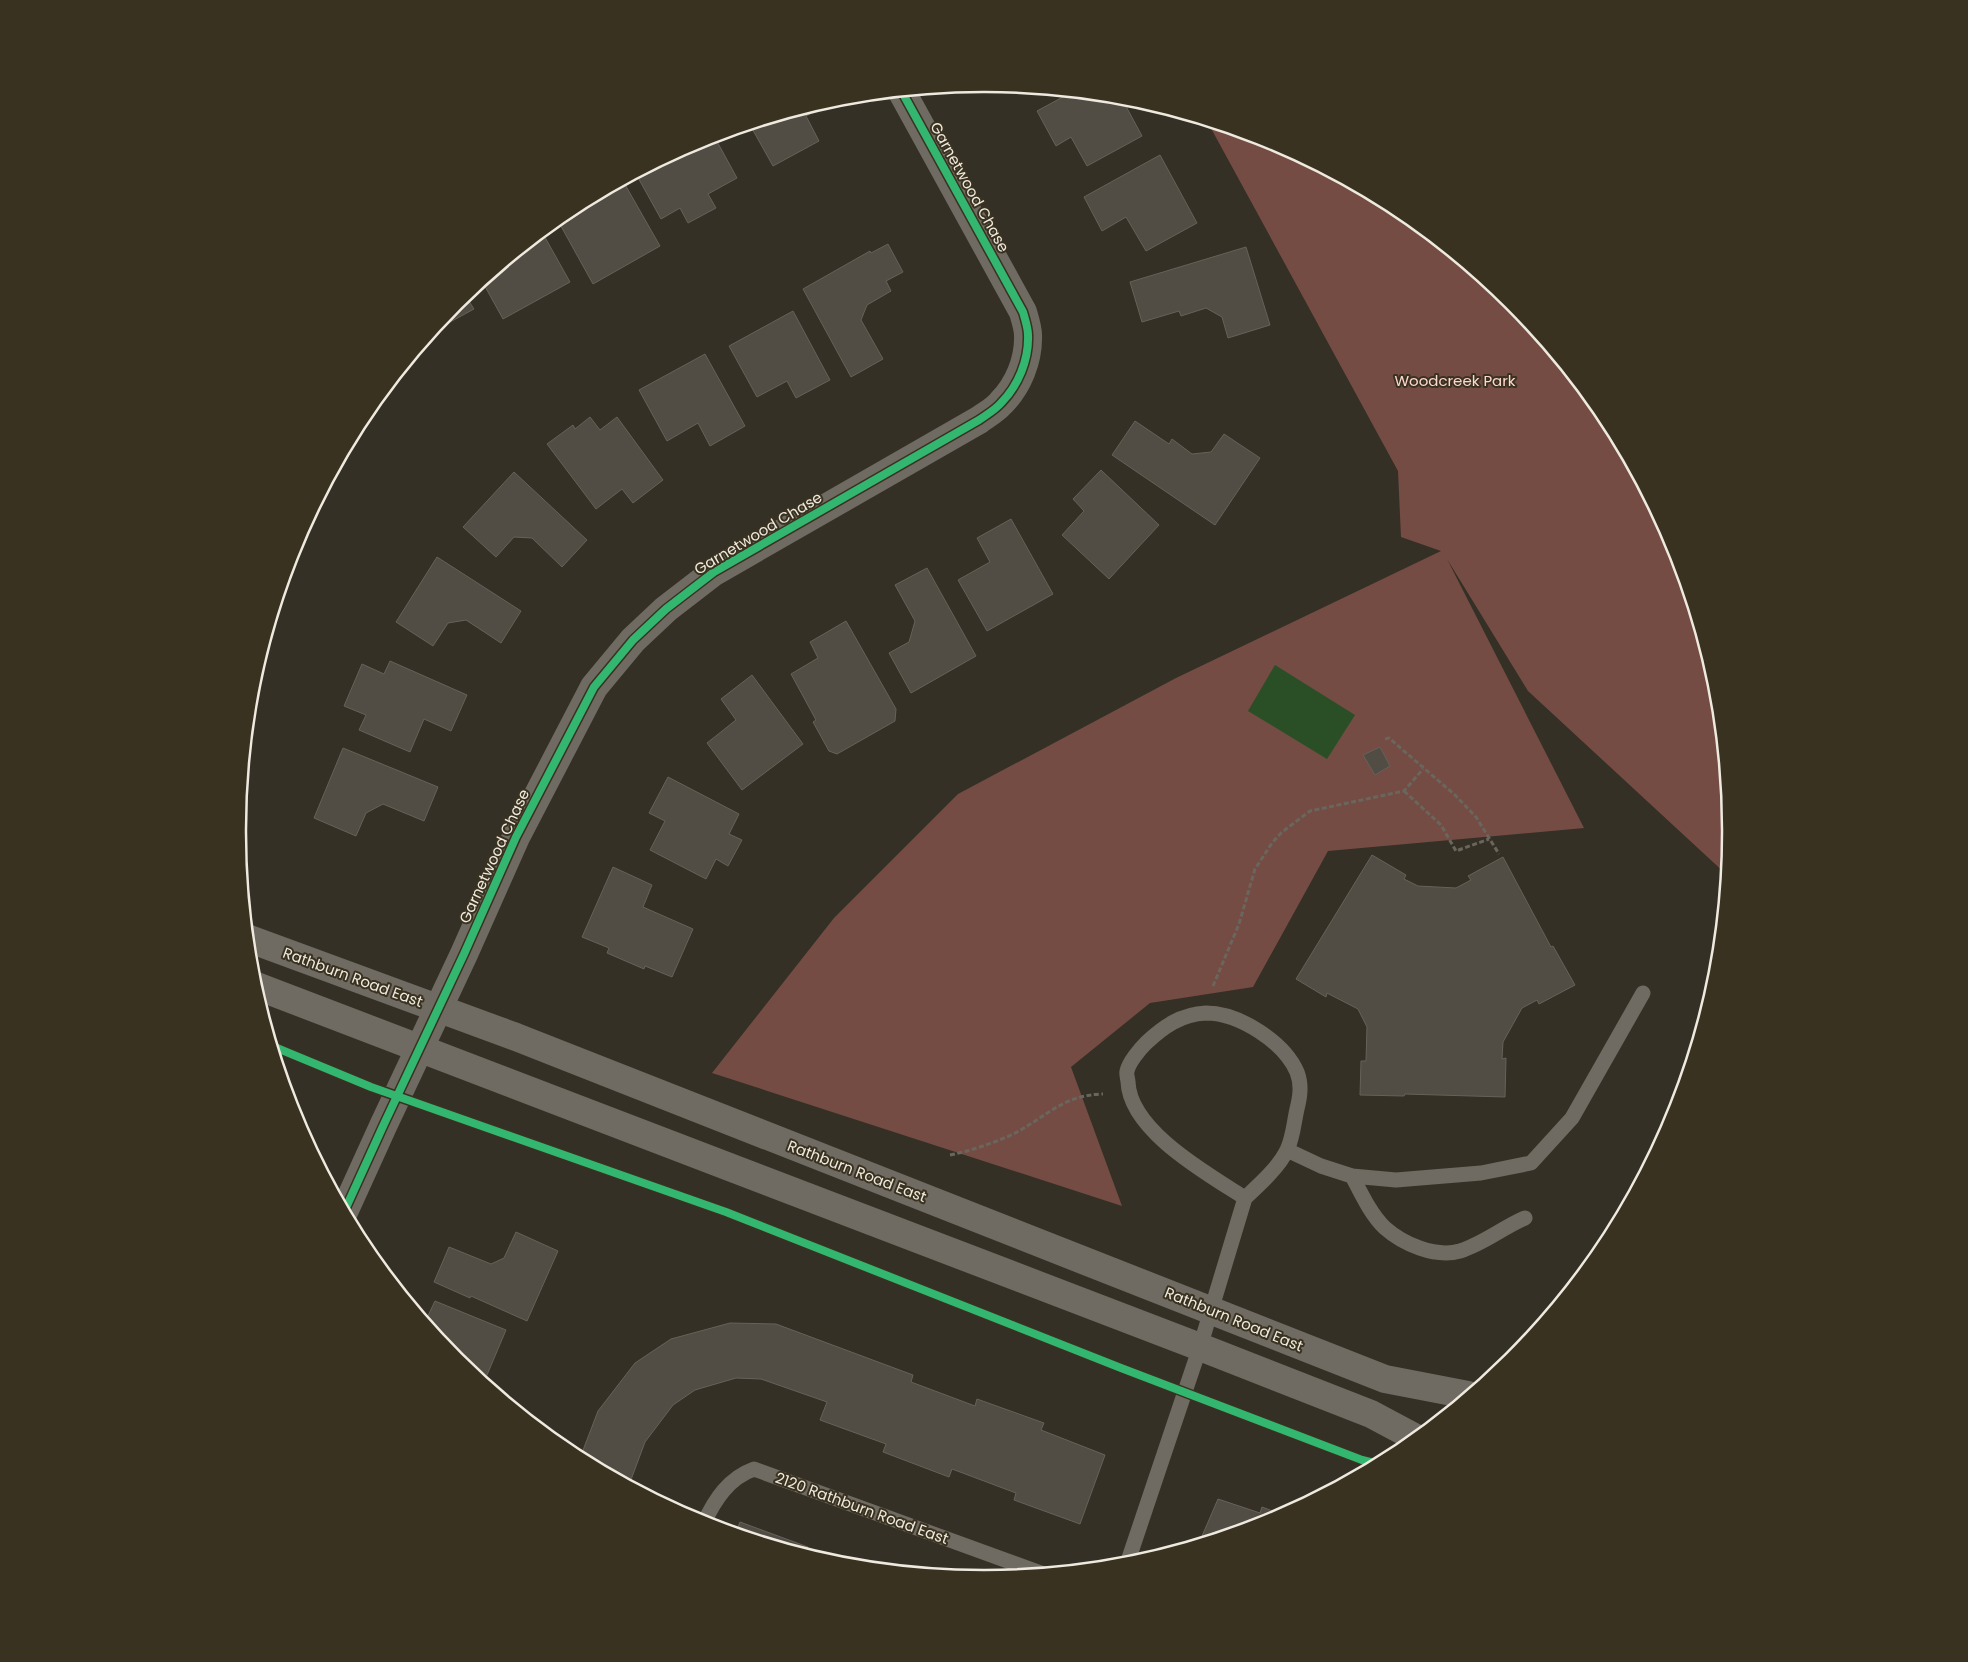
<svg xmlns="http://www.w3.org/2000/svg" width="1968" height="1662" font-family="Poppins,sans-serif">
<rect width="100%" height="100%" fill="#343026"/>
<!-- green -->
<path fill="#744c43" d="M1207,121L1270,141L1399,210L1513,303L1605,416L1674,545L1717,686L1731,831L1727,875L1528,691L1447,559L1584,828L1328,851L1253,987L1150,1003L1071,1067L1122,1206L712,1073L834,918L958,794L1176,678L1441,551L1401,537L1398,471Z"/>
<!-- water -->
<path fill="#2a4f27" d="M1275,665L1355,715L1327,759L1248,711Z"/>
<!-- building -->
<path fill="#514c44" stroke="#67615a" d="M1072,92L1121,97L1142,136L1087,166L1071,137L1056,146L1037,111Z
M807,108L810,114L806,116L819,141L773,166L750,125Z
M714,136L737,178L708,194L716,208L688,223L680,208L661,219L636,174L698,141Z
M1160,155L1197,223L1146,251L1126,217L1102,231L1084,197Z
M623,181L660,246L593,284L557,219L569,210Z
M542,232L570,282L503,319L482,281L507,265L508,259Z
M888,244L903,272L886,281L891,291L867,305L861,320L883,359L851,377L803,289L870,251L871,253Z
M1246,247L1270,325L1228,338L1222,317L1206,308L1181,316L1179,311L1142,322L1130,282Z
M465,295L474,309L430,333L456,302Z
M793,311L830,380L796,398L787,381L757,397L729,346Z
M705,354L745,426L710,446L698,423L667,441L639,390Z
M590,417L600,430L617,417L663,480L633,503L622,489L596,509L547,444L573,425L575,429Z
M1135,421L1169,444L1172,439L1192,454L1211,452L1224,434L1260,458L1215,525L1112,455Z
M1101,470L1159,525L1109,579L1062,535L1084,511L1073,499Z
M514,472L587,540L562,567L532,538L514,537L496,557L463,527Z
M1011,519L1053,594L987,631L958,580L990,562L977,538Z
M437,557L521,611L501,643L466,620L448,623L433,646L396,622Z
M927,568L976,656L911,693L889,653L909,642L915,621L895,585Z
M846,621L896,709L895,721L837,754L829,751L813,722L816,720L791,674L818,658L810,642Z
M390,661L467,695L451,731L424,719L410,752L359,730L366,715L344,706L362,664L384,674Z
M752,675L803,744L742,790L707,743L736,720L721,699Z
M1380,747L1390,766L1375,775L1363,755Z
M343,748L438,787L424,821L383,804L366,813L356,836L314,818Z
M668,777L739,814L729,834L742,840L728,866L716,859L706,879L650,850L665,821L649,813Z
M1372,855L1406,875L1404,879L1418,886L1456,888L1471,880L1468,876L1503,857L1551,947L1553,946L1575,985L1539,1004L1537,1000L1522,1008L1503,1042L1502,1059L1506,1058L1505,1097L1405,1094L1404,1096L1360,1095L1361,1061H1366L1367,1027L1358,1009L1327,993L1326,997L1296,979Z
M613,867L652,885L643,907L693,929L672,977L645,966L644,969L607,953L609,948L582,937Z
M516,1232L558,1251L527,1321L471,1296L470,1298L434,1282L449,1247L491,1264L504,1258Z
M435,1301L506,1330L484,1382L455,1359L425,1322Z
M730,1323L776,1324L913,1375L911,1382L975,1406L977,1399L1044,1423L1041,1430L1105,1455L1080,1524L1014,1500L1016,1493L952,1469L949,1477L883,1452L886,1444L820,1420L827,1402L761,1379L736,1378L695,1390L673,1405L645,1442L629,1485L580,1458L598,1411L635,1363L671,1339Z
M1218,1499L1260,1513L1262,1507L1283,1515L1270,1521L1199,1543Z
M740,1522L808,1547L806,1552L841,1564L736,1533Z"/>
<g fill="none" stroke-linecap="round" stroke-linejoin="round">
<!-- path -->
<path stroke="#6a665e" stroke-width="3" stroke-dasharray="5 2.5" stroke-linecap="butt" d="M1385,739L1389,738L1455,795L1476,817L1499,854
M1404,791L1441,825L1456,851L1489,839
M1213,986L1239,924L1255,869L1272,843L1282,832L1310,811L1404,791L1423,769
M950,1155C970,1151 990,1144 1009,1136C1044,1120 1060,1095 1103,1094"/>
<!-- lane -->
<path stroke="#6f6b62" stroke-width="15" d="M1287,1150L1321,1166L1352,1176L1396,1180L1481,1173L1531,1163L1572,1118L1643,993
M1352,1176C1361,1193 1371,1215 1385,1228C1403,1244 1435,1258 1460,1251C1483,1244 1502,1228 1525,1218
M704,1523C715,1499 729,1478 754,1469L1041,1573
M1127,1564L1200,1347L1245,1198C1259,1185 1279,1167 1287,1150C1293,1138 1294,1122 1297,1109C1300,1097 1302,1085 1297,1072C1284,1042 1239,1013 1206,1013C1181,1014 1163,1027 1146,1043C1140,1049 1129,1062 1127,1071C1126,1074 1128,1079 1128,1082C1130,1131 1208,1174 1245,1198"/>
<!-- street -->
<path stroke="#6f6b62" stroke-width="28" d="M344,1212L384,1124L464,954L516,837L594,687L633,640L666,609L714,572L979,420C986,415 995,410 1001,403C1018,386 1029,360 1028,335C1028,328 1025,319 1023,312L902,92"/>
<!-- secondary -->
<path stroke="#6f6b62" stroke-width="28" d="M247,938L516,1037L1385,1379L1468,1395
M254,985L1200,1347L1371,1414L1416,1438"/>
<!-- cycleway casing -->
<g stroke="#3a3220" stroke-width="11">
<path id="cycleway" d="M272,1046L371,1087L726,1212L1121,1368L1362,1460L1378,1464
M344,1212L384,1124L464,954L516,837L594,687L633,640L666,609L714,572L979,420C986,415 995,410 1001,403C1018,386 1029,360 1028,335C1028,328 1025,319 1023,312L902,92"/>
</g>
<!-- cycleway -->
<use href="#cycleway" stroke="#33b770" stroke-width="8"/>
</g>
<g text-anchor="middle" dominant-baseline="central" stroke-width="4" stroke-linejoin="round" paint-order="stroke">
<!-- street labels -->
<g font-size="15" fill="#efeadf" stroke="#3a3220">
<text transform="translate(970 187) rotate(61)">Garnetwood Chase</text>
<text transform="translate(758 533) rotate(-31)">Garnetwood Chase</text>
<text transform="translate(494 856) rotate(-65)">Garnetwood Chase</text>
<text transform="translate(353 977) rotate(20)">Rathburn Road East</text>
<text transform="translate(857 1171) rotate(21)">Rathburn Road East</text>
<text transform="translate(1234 1319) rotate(22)">Rathburn Road East</text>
<text transform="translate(862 1508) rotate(20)">2120 Rathburn Road East</text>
</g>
<!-- park labels -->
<g font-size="15" fill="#fed7d0" stroke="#3a3220">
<text x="1455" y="380">Woodcreek Park</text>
</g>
</g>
<!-- crop -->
<path d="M0 0H1968V1662H0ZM984 92H984A738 738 0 0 1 1722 830V832A738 738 0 0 1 984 1570H984A738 738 0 0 1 246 832V830A738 738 0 0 1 984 92Z" fill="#3a3220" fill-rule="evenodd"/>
<path fill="none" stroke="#efeadf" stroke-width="2.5" d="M984 92H984A738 738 0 0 1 1722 830V832A738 738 0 0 1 984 1570H984A738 738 0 0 1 246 832V830A738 738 0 0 1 984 92Z"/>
</svg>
